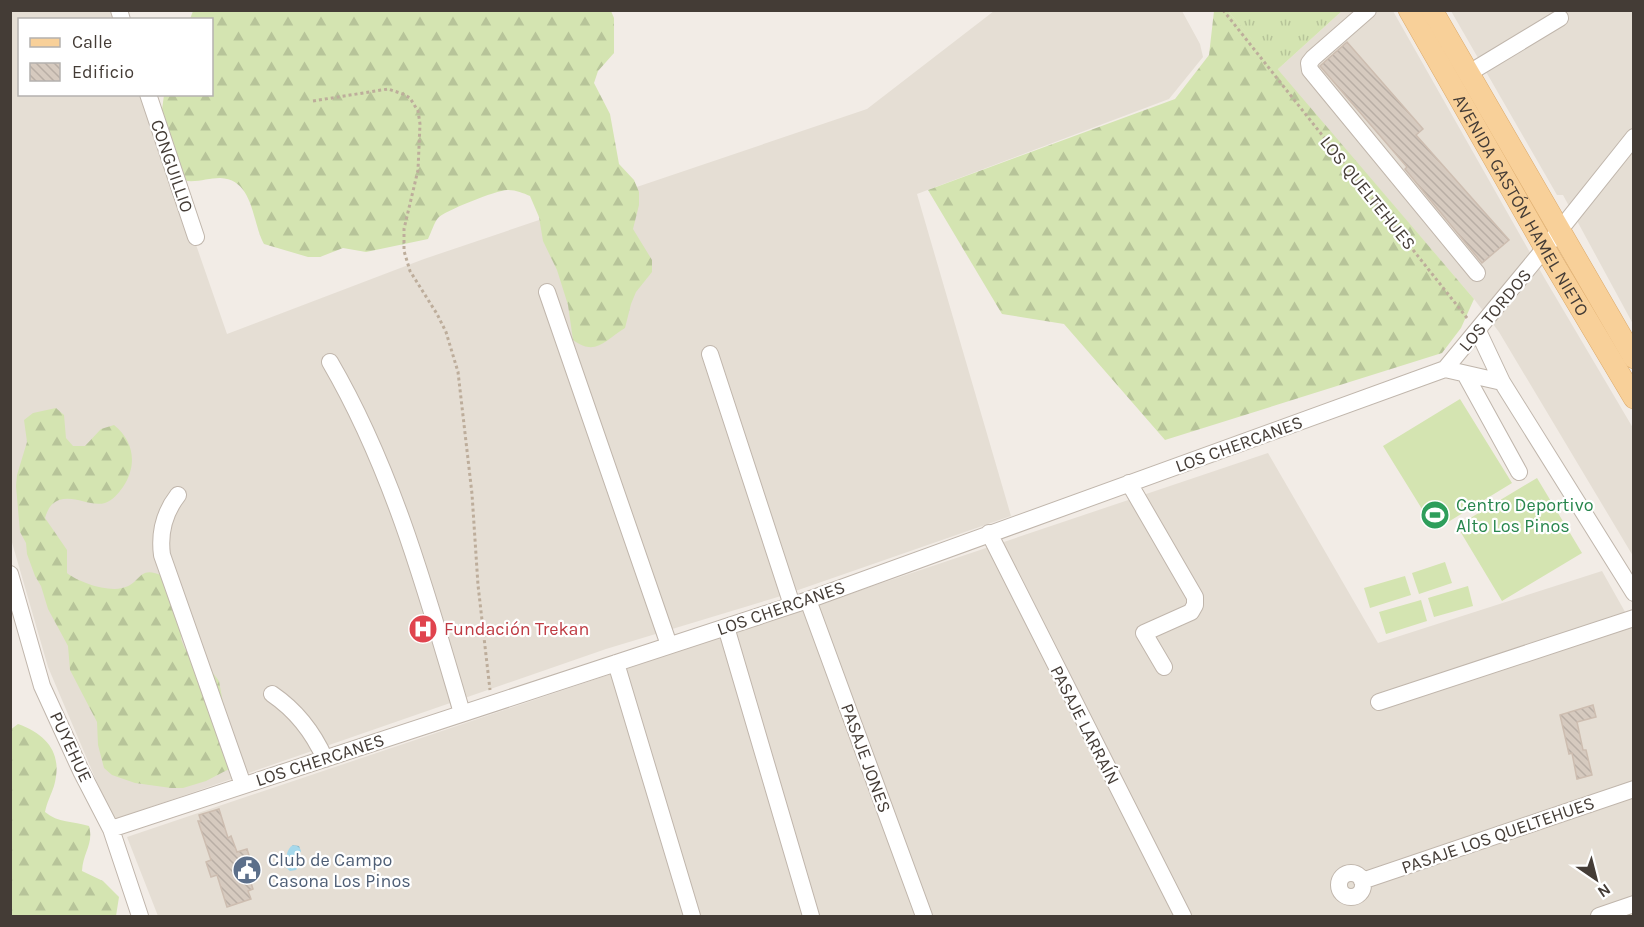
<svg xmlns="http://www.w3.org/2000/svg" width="1644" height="927" font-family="Karla,sans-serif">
<defs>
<pattern id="grass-tufts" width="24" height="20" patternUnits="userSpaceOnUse" patternTransform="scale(1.5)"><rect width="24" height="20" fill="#d4e4b1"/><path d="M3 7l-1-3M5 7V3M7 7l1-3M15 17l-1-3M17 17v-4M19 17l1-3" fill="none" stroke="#b7c499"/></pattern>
<pattern id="forest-firs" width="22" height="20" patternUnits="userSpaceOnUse" patternTransform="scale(1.5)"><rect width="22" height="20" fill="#d4e4b1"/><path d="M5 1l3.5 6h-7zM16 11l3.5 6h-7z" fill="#b7c499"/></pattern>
<pattern id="water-waves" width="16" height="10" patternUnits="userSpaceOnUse" patternTransform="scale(1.5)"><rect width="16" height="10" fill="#a5d8eb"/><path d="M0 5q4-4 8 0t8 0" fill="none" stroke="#8fbaca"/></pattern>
<pattern id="building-back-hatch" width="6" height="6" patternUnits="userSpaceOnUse" patternTransform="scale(1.5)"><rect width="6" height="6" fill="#d6cabf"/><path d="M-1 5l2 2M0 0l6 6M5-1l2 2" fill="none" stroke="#b9aea5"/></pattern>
</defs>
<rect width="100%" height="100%" fill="#f2ece6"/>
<!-- residential -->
<path fill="#e5ded4" d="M10,11H115L119,19L20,20V94L144,95L227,334L424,259L867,109L994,11H1182L1200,44L1203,57L1169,99L917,194L1011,516L781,596L606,649L113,820L48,667L11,539Z
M1342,11H1393L1545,279L1633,428V556L1499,332L1474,299L1277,70Z
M1451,11H1633V324L1563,195H1557Z
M1268,453L1378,643L1602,571L1633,626V916H158L127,837Z"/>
<!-- grass -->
<path fill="url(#grass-tufts)" d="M1228,11H1342L1277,70Z"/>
<!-- forest -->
<path fill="url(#forest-firs)" d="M193,11H611L614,18V53L598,71L594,83L610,114L619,164L634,180L639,192V205L633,229L652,260V272L636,292L631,304L625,328C605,340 596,357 573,340L568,305L557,270L543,241L539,217L530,196C523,193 516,190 507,190C497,190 444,211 438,218C434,223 431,233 428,239L366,252L343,248L320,257H308L264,244C252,223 254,179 220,178C209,178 199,182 187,181L172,163L161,117L164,95L212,94V20L190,19Z
M1214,11H1228L1474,299L1461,328L1442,353L1165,440L1064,324L1002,314L928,190L1175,99L1209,55Z
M56,408L64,415L66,438L73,446H85L101,429L114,425C135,442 137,466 123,487C118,494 113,500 105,503C90,507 75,495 59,500C50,504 48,509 45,518L67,550V573C78,582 107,592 122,588C142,584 137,564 163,576L182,628L181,639L185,649L205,663L219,681L227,725L231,768L206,781L183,788H171L135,783L112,775L104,768L98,745L97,722L70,670L68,646L48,609L41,586L35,576L27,554L26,543L20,532L16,486L17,475L27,442L24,420L33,413Z
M18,724C48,735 63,754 54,786C51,795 47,802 45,812C58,823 73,821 89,826C94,844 83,852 82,871L103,881L119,897L116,916H11L10,730Z"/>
<!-- garden -->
<path fill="#d4e4b1" d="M1460,399L1512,483L1435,530L1383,446Z
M1537,478L1582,553L1502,601L1457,526Z
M1445,562L1452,583L1419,594L1412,573Z
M1405,576L1411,595L1370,608L1364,588Z
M1468,586L1473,606L1434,617L1428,598Z
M1421,600L1427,621L1386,634L1379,612Z"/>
<!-- water -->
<path fill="url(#water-waves)" d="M293,845L299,846L301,851L297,859L298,867L296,870L290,871L285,867C286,859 286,849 293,845Z"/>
<!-- building -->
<path fill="url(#building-back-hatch)" stroke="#cdbdb0" stroke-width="1.5" d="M1347,42L1423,129L1416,135L1509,240L1482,263L1405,169L1407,167L1320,66Z
M1593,705L1596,717L1577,722L1583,750H1586L1592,775L1577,779L1572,753L1569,754L1560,715Z
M219,809L228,838L231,836L237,852L247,849L252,865L246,867L253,889L248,891L251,899L227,907L217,875L211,877L206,862L211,860L198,821H201L199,815Z"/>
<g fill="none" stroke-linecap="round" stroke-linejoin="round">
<!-- minor casing -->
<g stroke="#c0b6ac" stroke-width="18">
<path id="minor" d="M119,10L122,20
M1368,10L1313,58L1309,63L1310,70L1477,273
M1469,73L1560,18
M148,94L196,237
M547,292L669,645
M1478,331L1502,382
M710,354L792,605
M330,362C393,470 427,594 462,713
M1445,369L1502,382L1634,593
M1445,369L1559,231L1634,137
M1465,374L1519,472
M1129,483L1195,597V605L1191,612L1144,633L1164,667
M178,495C164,513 159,532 162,555L243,785
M989,533L1183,916
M10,574L42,686L81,771L111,829L140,916
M808,600L924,916
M726,627L811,916
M616,663L692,916
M272,694C297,711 313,732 325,759
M1379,702L1634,618
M111,829L808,600L1445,369
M1339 885a12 12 0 1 1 24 0a12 12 0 1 1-24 0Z
M1362,881L1634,789
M1599,916L1634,904"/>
</g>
<!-- major casing -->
<g stroke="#dcaa6a" stroke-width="22">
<g id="major">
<path id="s1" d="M1409,10L1551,259L1634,398"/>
<path d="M1432,10L1634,358"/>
</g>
</g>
<!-- path -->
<path stroke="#bdad9b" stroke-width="3" stroke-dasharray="3 3" stroke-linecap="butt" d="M1223,10L1467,318
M313,101L388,89L403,94L410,98L418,111L420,124L418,170L404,229V251L410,271L437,314L446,332L458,372L472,494L478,585L490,690"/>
<!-- minor -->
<use href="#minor" stroke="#fff" stroke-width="16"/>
<!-- major -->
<use href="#major" stroke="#f8d099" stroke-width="21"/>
</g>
<!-- icons -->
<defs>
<g id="stadium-disc" transform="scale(1.5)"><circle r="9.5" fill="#2e9e5b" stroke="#fff"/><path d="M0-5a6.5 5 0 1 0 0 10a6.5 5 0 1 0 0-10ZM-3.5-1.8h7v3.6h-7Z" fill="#fff"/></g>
<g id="hospital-disc" transform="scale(1.5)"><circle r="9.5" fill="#e0444e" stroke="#fff"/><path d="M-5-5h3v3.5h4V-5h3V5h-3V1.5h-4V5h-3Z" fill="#fff"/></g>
<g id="civic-disc" transform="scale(1.5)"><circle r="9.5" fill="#5c6f8a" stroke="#fff"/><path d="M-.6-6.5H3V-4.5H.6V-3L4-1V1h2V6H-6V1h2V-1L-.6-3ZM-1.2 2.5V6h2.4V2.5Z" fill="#fff"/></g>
</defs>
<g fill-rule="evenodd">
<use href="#stadium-disc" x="1435" y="515"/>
<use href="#hospital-disc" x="423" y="629"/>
<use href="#civic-disc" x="247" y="870"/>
</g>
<g text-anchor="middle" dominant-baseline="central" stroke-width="4.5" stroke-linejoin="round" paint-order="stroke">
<!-- street labels -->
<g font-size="18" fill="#443c36" stroke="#fff">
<text transform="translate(172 166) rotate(71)">CONGUILLIO</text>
<text transform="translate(1368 193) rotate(51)">LOS QUELTEHUES</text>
<text stroke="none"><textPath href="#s1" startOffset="225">AVENIDA GASTÓN HAMEL NIETO</textPath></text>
<text transform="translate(1495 310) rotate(-50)">LOS TORDOS</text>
<text transform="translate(1239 444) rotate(-20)">LOS CHERCANES</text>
<text transform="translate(781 608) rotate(-19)">LOS CHERCANES</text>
<text transform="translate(1085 725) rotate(63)">PASAJE LARRAÍN</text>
<text transform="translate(71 747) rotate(65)">PUYEHUE</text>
<text transform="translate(866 758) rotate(70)">PASAJE JONES</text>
<text transform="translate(320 760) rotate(-18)">LOS CHERCANES</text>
<text transform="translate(1498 835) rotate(-19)">PASAJE LOS QUELTEHUES</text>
</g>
<!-- leisure labels -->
<g font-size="18" fill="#27864d" stroke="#fff" text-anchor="start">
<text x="1456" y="505">Centro Deportivo<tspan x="1456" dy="21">Alto Los Pinos</tspan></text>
</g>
<!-- health labels -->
<g font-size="18" fill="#be3a42" stroke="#fff" text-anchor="start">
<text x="444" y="629">Fundación Trekan</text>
</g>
<!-- service labels -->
<g font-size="18" fill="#4e5e75" stroke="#fff" text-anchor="start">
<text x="268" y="860">Club de Campo<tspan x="268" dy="21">Casona Los Pinos</tspan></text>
</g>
</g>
<!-- border -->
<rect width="1644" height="927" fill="none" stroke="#443c36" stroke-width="24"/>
<!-- legend -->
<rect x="18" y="18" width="195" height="78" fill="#ffffff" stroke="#b4b1af" stroke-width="1.5"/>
<rect x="30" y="38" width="30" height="9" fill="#f8d099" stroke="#b4b1af" stroke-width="1.5"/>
<text x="72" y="48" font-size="18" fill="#443c36">Calle</text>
<rect x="30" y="63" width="30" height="18" fill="url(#building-back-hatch)" stroke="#b4b1af" stroke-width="1.5"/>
<text x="72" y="78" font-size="18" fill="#443c36">Edificio</text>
<!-- north arrow -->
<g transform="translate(1596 879) rotate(145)" stroke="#ffffff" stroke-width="4.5" paint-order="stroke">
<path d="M0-4.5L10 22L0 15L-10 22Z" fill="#443c36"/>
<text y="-9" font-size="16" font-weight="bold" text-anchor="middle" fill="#443c36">N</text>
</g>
</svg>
